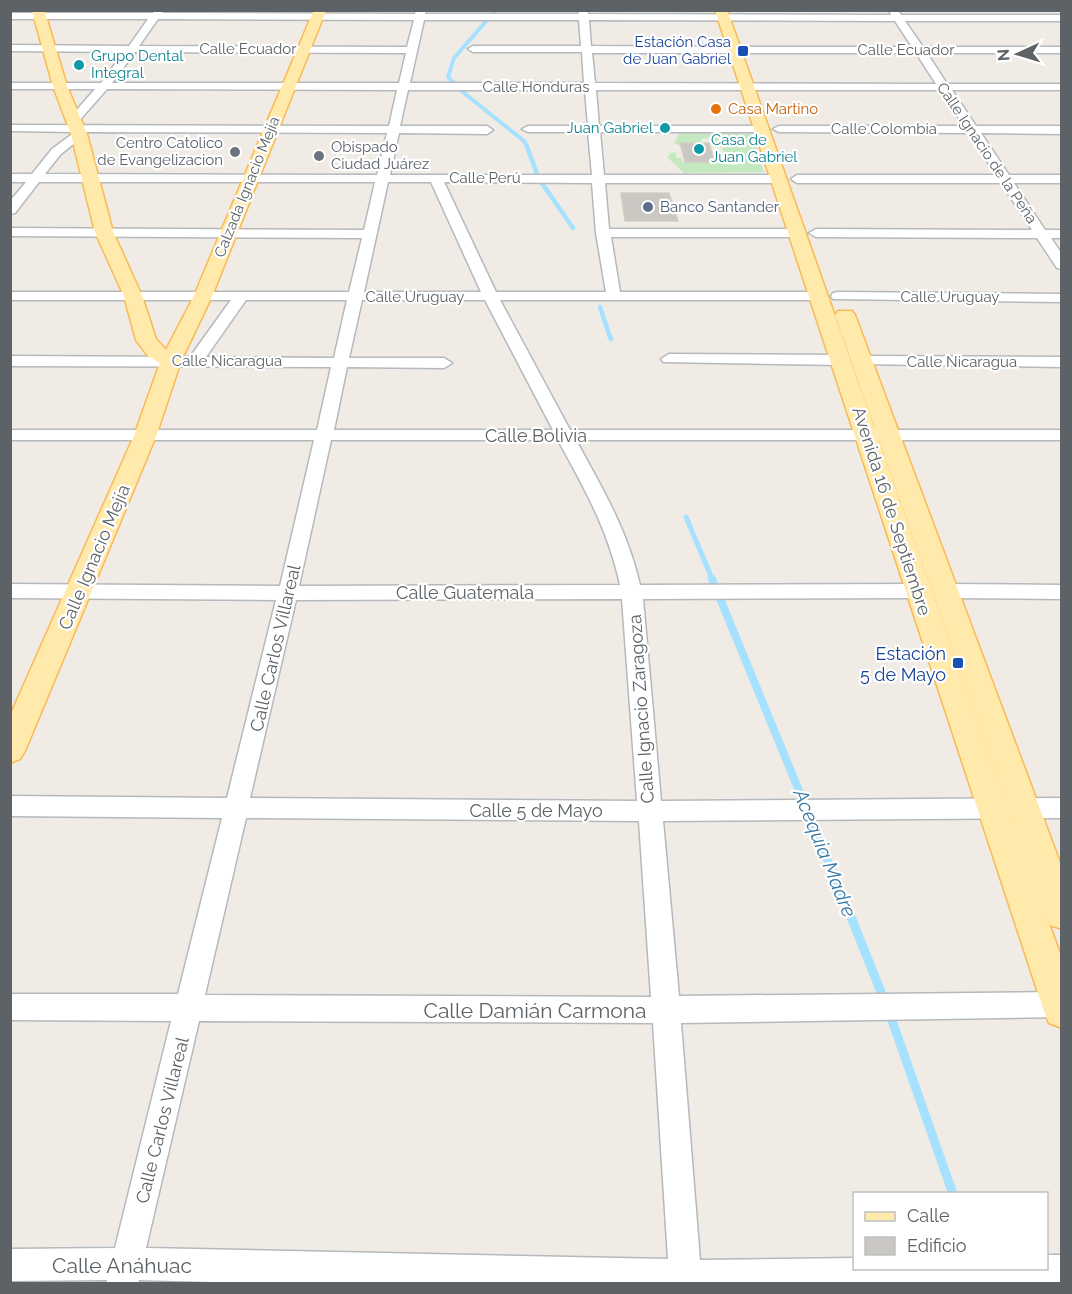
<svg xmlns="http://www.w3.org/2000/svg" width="1072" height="1294" font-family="Raleway,sans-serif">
<rect width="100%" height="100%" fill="#f0ece5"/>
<!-- green -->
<path fill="#c4e9c0" d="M680,133L753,134L764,172L684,173L667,157L671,153L675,152L677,158H681L682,162L715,163V154L724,151L718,143H712L711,138L701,139L702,143H680L681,146L674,143Z"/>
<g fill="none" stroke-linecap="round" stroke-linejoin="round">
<!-- stream-far4 -->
<path stroke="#a6e1ff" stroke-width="4" d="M496,10L454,58L448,77L464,93L524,141L528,148"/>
<!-- stream-far3 -->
<path stroke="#a6e1ff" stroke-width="4.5" d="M527,147L539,179L573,228
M600,307L610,337"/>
<!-- stream-far2 -->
<path stroke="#a6e1ff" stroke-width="5" d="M610,336L611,339
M686,517L713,581"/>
<!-- stream-far1 -->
<path stroke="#a6e1ff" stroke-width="8" d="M712,579L841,893"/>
<!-- stream -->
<path stroke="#a6e1ff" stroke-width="9" d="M841,892L885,1002
M889,1012L953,1194"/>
</g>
<!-- building -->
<path fill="#cbc7c2" stroke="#d5cdc3" stroke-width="1.5" d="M680,143H709L715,163L685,162Z
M621,193H669L678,221H625Z"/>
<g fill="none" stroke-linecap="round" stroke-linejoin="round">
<!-- minor casing -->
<g stroke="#b5b8bc" stroke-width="3">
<path id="minor" d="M155,10H164L162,13L415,14L416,10H426L425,14H579L578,10H588V14L891,15L889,10H898L901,15H1062V21H905L923,47H1062V53H927L947,84H1062V90H952L976,126H1062V134L981,133L1009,175H1062V183H1014L1045,230H1062V238H1051L1062,254V269L1057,268L1037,238L816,237L809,233L816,229L1032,230L1001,183H797L791,179L797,175H996L969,133L779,132L773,129L779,126H964L941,90H596L599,126H763L769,129L763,132H600L604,175H780L786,179L780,183H605L609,229H799L806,233L799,237H611L620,292H820L827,296L820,300H500L570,430H1062V440H576C603,490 627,529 640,585L919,584L926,586L929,591L926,596L919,598L643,599L661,801L1062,798V818L663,821L679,996L1062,992V1016L1059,1017L681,1023L700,1260L854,1258V1268H1046V1255H1062V1284H285L139,1280L138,1284H106L107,1280L10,1281V1249L115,1248L171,1021L10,1020V994H178L222,818L10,816V796L227,798L276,600L10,598V584L280,586L314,440H10V430H317L331,367L10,366V356L190,357L231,300H10V292H349L362,238L10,236V228L364,230L375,182H39L15,213L10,214V201L26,182H10V174H32L52,149L75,132L10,131V125L389,126L397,90L107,89L78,122L74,123L68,120L95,89H10V83H101L124,52L10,51V45L129,46L148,19H10V13H153ZM158,19L414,20L407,47L139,46ZM424,20H579L581,46H473L468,49L473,52H582L584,83H410ZM589,20L895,21L912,47H750L745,50L750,53H916L936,84L595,83L592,53H735L740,50L735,47L591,46ZM135,52L406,53L399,83H112ZM408,90H585L588,126H528L522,129L528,132H588L592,175H390L399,133L487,134L493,130L487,126H400ZM83,132L387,133L377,175L45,174L60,155L83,136ZM388,182H431L481,292H364ZM444,182L592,183L596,233L606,292H496ZM246,300H347L334,358L206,357ZM362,300H485L553,430H334L347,367L444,368L452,363L444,358H349ZM331,440H558C585,490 608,529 620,585L299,586ZM622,599L637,801L250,798L296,600ZM246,818L639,821L651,997L205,995ZM199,1021L653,1023L668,1259L146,1248Z
M838,292L1062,294V302L833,299L831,296L833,293Z
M669,354L841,355L849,360L841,365L663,362L661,359Z
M862,356L1062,357V367L856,364L854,361Z
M945,584L1062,585V599L945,598L938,596L935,591L938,586Z"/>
</g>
<!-- major casing -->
<g stroke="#f9ba54" stroke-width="3">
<path id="major" d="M32,10H44L67,86L87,134L113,232L142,296L156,339L166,350L194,296L314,10H326L212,296L181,361L156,436L25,751L20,759L10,763V716L134,436L160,363L148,356L136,340L124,296L95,232L71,134L53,86Z
M715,10H727L1013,821L835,315L838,311H852L855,315L1062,868V929L1050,925L1046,915L1062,959V1028L1049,1023L1044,1011Z"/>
</g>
<!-- minor -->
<use href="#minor" fill="#fff" fill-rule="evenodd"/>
<!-- major -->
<use href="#major" fill="#ffe9ab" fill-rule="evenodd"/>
</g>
<!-- markers -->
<g fill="#1a4fb4" stroke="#fff" stroke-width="2">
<rect x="737" y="45" width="12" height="12" rx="3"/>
<rect x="952" y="657" width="12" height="12" rx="3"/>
</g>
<g fill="#0f9aa8" stroke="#fff" stroke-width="2">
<circle cx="79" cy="65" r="6"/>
<circle cx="665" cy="128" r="6"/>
<circle cx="699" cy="149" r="6"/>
</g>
<circle fill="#e8710a" stroke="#fff" stroke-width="2" cx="716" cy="109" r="6"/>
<g fill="#6b7280" stroke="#fff" stroke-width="2">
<circle cx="235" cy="152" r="6"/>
<circle cx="319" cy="156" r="6"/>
</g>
<circle fill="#5c6f8a" stroke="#fff" stroke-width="2" cx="648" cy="207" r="6"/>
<g text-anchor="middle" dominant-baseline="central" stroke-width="4.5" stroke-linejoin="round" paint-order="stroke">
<!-- far-transit labels -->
<g font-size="15" fill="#164399" stroke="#fff" text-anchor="end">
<text x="731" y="42">Estación Casa<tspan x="731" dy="17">de Juan Gabriel</tspan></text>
</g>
<!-- far-street labels -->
<g font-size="15" fill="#5c6266" stroke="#fff">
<text x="248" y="49">Calle Ecuador</text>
<text x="906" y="50">Calle Ecuador</text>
<text x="536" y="87">Calle Honduras</text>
<text x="884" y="129">Calle Colombia</text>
<text transform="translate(987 153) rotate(56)">Calle Ignacio de la Peña</text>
<text x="485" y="178">Calle Perú</text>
<text transform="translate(247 187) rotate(-68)">Calzada Ignacio Mejía</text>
<text x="415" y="297">Calle Uruguay</text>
<text x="950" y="297">Calle Uruguay</text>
<text x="227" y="361">Calle Nicaragua</text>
<text x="962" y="362">Calle Nicaragua</text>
</g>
<!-- far-culture labels -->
<g font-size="15" fill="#0d838f" stroke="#fff" text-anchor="start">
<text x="91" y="56">Grupo Dental<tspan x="91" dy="17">Integral</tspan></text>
<text x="653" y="128" text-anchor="end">Juan Gabriel</text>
<text x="711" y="140">Casa de<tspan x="711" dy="17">Juan Gabriel</tspan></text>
</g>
<!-- far-food labels -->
<g font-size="15" fill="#c56008" stroke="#fff" text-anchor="start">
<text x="728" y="109">Casa Martino</text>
</g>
<!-- far-worship labels -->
<g font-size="15" fill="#5b616d" stroke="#fff" text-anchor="end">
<text x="223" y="143">Centro Catolico<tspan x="223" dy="17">de Evangelizacion</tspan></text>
<text x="331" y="147" text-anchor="start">Obispado<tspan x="331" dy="17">Ciudad Juárez</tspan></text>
</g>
<!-- far-service labels -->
<g font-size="15" fill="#4e5e75" stroke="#fff" text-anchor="start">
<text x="660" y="207">Banco Santander</text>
</g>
<!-- street labels -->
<g font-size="18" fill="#5c6266" stroke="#fff">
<text x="536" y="435">Calle Bolivia</text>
<text transform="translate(892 511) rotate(72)">Avenida 16 de Septiembre</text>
<text transform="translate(94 557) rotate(-67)">Calle Ignacio Mejía</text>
<text x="465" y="592">Calle Guatemala</text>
<text transform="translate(275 648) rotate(-77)">Calle Carlos Villareal</text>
<text transform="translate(641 709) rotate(-94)">Calle Ignacio Zaragoza</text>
<text x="536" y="810">Calle 5 de Mayo</text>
<text transform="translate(162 1120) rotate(-76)">Calle Carlos Villareal</text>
</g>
<!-- transit labels -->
<g font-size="18" fill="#164399" stroke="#fff" text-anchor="end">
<text x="946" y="653">Estación<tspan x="946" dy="21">5 de Mayo</tspan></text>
</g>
<!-- water labels -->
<g font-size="20" font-style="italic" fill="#3778a5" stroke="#fff">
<text transform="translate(825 853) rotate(68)">Acequia Madre</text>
</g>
<!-- near-street labels -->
<g font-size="21" fill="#5c6266" stroke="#fff">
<text x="535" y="1010">Calle Damián Carmona</text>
<text x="122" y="1265">Calle Anáhuac</text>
</g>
</g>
<!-- border -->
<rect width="1072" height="1294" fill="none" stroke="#5c6266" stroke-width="24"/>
<!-- legend -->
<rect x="853" y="1192" width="195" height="78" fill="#ffffff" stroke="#bec0c2" stroke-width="1.5"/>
<rect x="865" y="1212" width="30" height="9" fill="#ffe9ab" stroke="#bec0c2" stroke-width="1.5"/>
<text x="907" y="1222" font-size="18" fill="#5c6266">Calle</text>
<rect x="865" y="1237" width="30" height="18" fill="#cbc7c2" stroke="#bec0c2" stroke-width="1.5"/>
<text x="907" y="1252" font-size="18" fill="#5c6266">Edificio</text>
<!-- north arrow -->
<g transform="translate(1018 54) rotate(266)" stroke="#ffffff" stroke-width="4.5" paint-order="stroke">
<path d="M0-4.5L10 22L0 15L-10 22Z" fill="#5c6266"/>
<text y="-9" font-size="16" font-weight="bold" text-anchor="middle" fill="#5c6266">N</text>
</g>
</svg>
